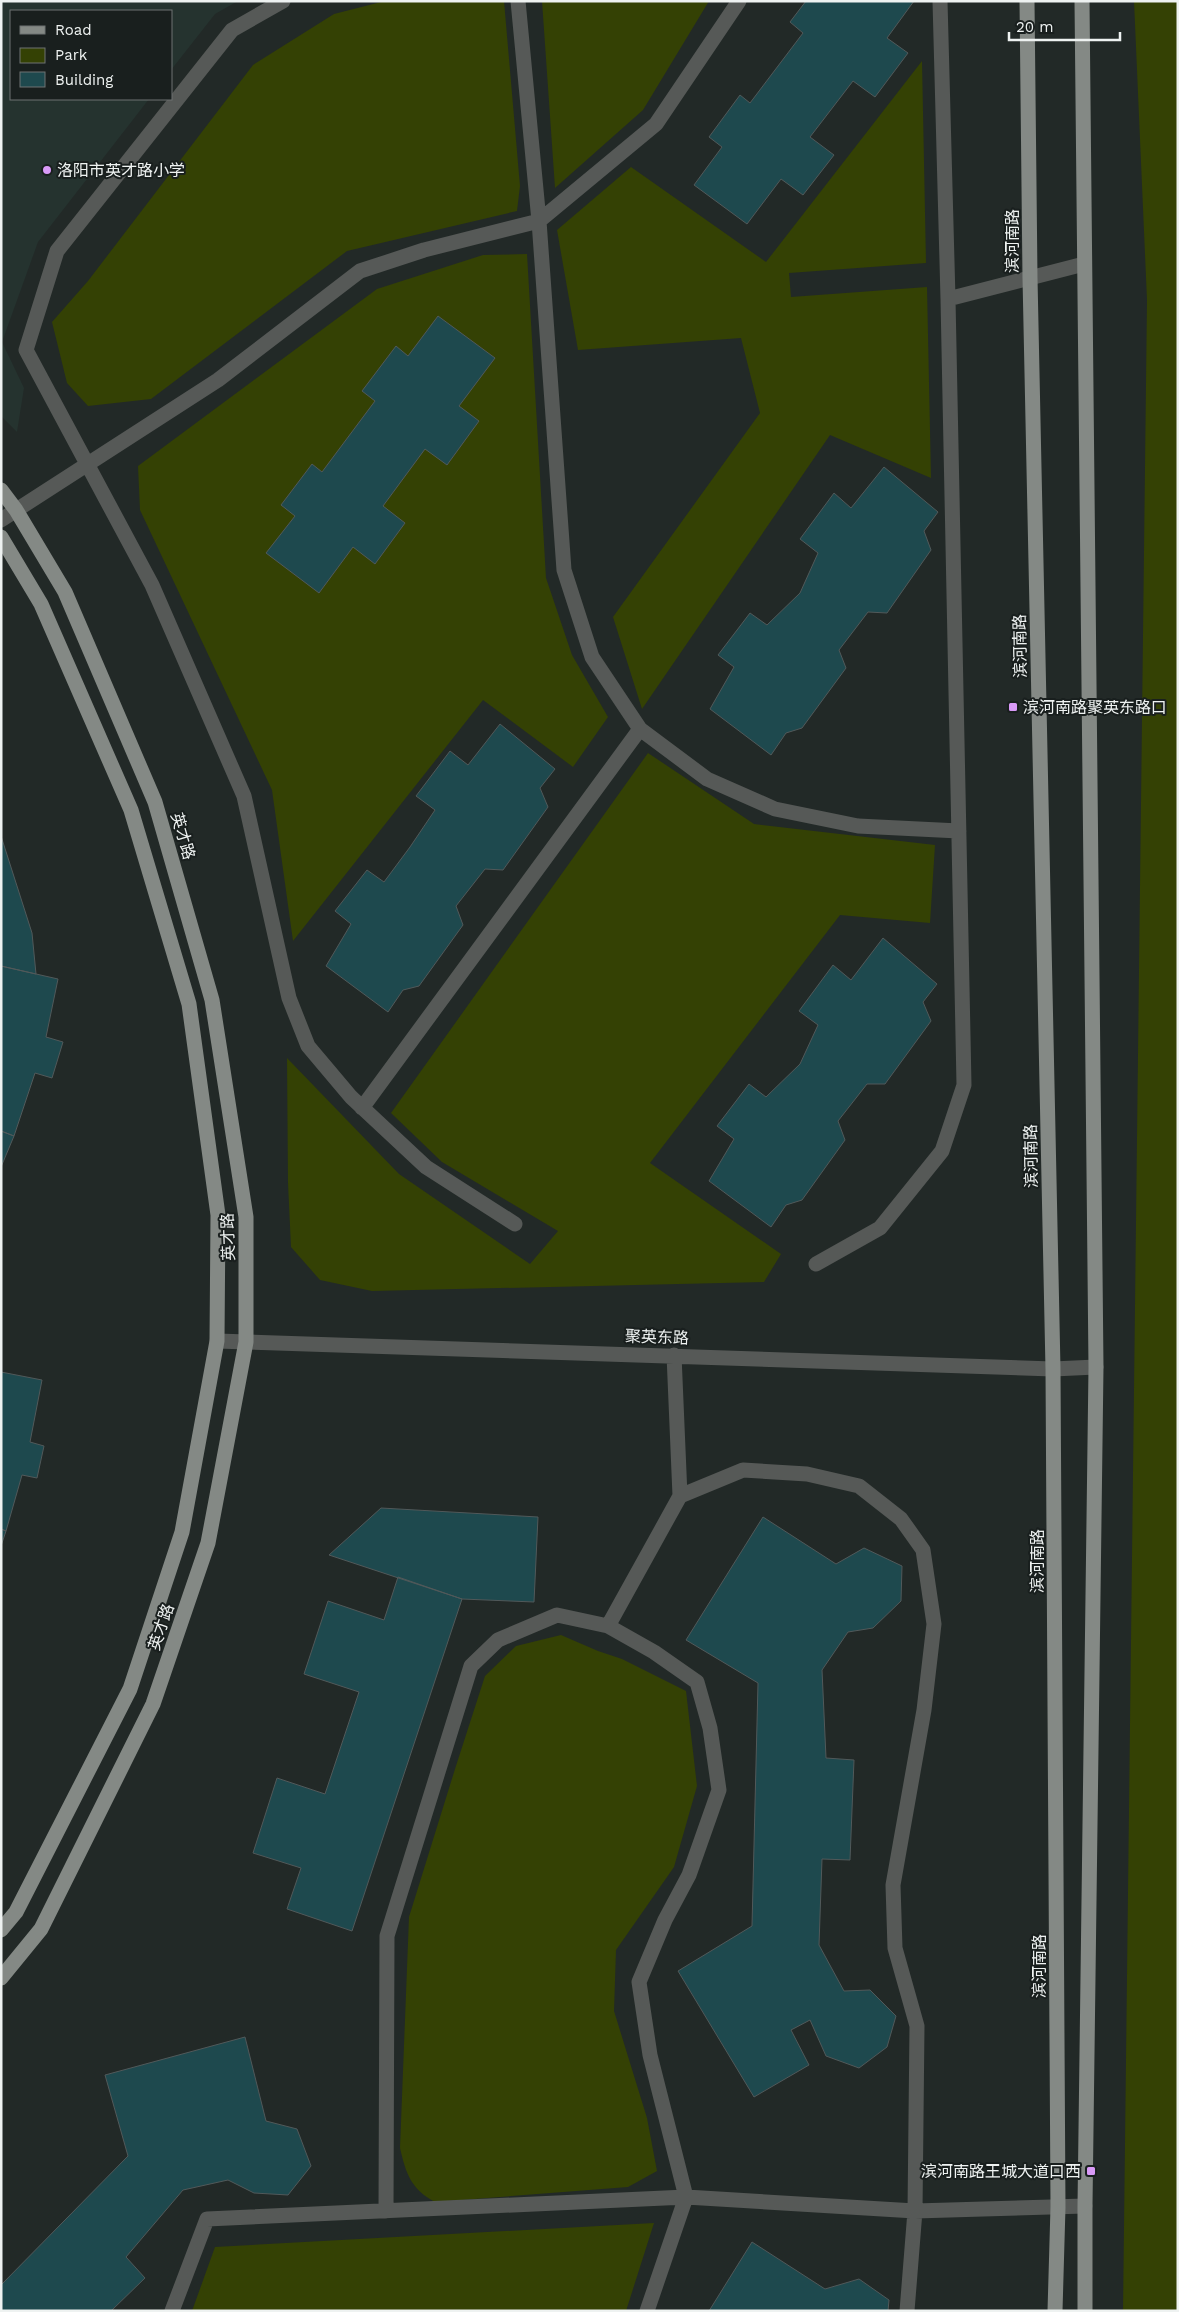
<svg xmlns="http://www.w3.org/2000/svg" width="1179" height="2312" font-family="'Work Sans','Noto Sans SC',sans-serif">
<rect width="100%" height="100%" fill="#222927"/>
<!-- built -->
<path fill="#25332f" d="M1,1H238L215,14L171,70V11H11V99H149L38,242L2,342L24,388L17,432L1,416Z"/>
<!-- green -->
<path fill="#344104" d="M385,1H504L520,186L517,211L347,251L151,399L88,406L67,383L52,322L88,281L253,65L334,14Z
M542,1H709L643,110L555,188Z
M1134,1H1178V2311H1123L1147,300Z
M922,61L926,263L789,273L791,297L927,287L931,478L830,435L642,709L613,617L760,413L741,338L578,350L557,230L631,167L766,262Z
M527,254L546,578L572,655L608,717L573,767L483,700L293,941L272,790L140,510L138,466L377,289L483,255Z
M648,753L754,824L935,845L930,923L840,915L650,1163L781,1254L764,1282L372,1291L320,1280L291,1247L288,1183L287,1058L399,1174L530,1264L558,1231L442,1162L391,1113Z
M561,1635L598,1651L622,1659L686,1691L697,1786L674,1867L616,1950L614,2011L647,2118L657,2171L628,2187L435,2202C411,2189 406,2174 400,2148L409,1917L455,1769L485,1676L516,1646Z
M654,2223L626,2311H192L215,2247Z"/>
<!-- building -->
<path fill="#1e494e" stroke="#51595a" d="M806,1H914L887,38L908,53L875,97L853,81L810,137L834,155L803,195L781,179L747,224L694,185L722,147L709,137L740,95L750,103L803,33L790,22Z
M438,316L495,358L459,406L479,421L447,465L425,449L383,506L405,523L375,564L353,547L319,593L266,553L295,516L281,505L312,464L322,472L375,401L362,391L396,346L408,356Z
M884,467L938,512L924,531L931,550L887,613L868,612L839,650L846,668L802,728L786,733L771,755L710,709L734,667L718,655L750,613L767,625L800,593L818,553L800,539L834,493L851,508Z
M500,724L555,769L540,788L548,807L503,870L485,869L456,906L463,925L419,986L403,990L388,1012L326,966L351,924L335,911L367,870L384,882L410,847L435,810L416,796L450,751L468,765Z
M1,836L32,933L36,974L1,966Z
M883,938L937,984L923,1002L931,1021L885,1084H867L838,1121L845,1140L802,1200L786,1205L771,1227L709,1181L734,1139L717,1126L749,1084L766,1097L800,1064L818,1025L799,1011L833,965L851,980Z
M1,966L58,979L46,1037L63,1042L52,1078L35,1073L14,1136L1,1131Z
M1,1131L14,1136L1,1167Z
M1,1372L42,1380L30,1442L44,1446L37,1478L22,1475L6,1531L1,1529Z
M381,1508L538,1517L534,1602L462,1599L329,1555Z
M763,1517L836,1564L864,1548L902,1566L901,1601L873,1628L848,1632L822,1670L826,1758L854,1760L850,1860L822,1859L819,1945L844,1991L870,1990L896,2016L887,2047L859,2068L826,2056L810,2020L791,2030L809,2065L754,2097L678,1971L752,1926L758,1683L686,1640Z
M1,1529L6,1531L1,1546Z
M398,1577L462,1599L352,1931L287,1909L301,1868L253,1853L277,1778L325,1794L359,1692L304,1674L328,1601L384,1620Z
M245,2037L266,2121L297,2129L311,2166L288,2195L254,2193L228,2180L183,2190L126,2257L145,2278L111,2311H1V2285L128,2156L105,2075Z
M752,2242L825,2289L859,2279L889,2300L888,2311H709Z"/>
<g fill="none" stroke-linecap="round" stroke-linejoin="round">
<!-- minor -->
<path stroke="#565957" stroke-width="15" d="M283,1L232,30L57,251L26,350L152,585L244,796L289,998L308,1046L351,1097L426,1167L515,1224
M518,1L539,221L564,570L592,657L640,729L707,779L775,809L858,826L959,831
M948,299L1084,264
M1,520L218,380L360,271L424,250L539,221L656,124L739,1
M362,1108L640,729
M816,1264L880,1228L942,1151L964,1085L948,299L940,1
M217,1341L1053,1369L1096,1367
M680,1496L743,1470L807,1474L859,1486L901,1519L923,1550L934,1624L924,1710L893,1885L895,1948L917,2026L915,2211L907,2311
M608,1626L654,1652L697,1682L710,1728L719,1790L689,1875L665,1920L639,1982L650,2055L686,2197L647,2311
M386,2211L387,1936L471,1666L498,1640L557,1615L608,1626L680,1496L674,1355
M172,2311L207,2219L686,2197L915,2211L1085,2206"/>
<!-- major -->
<path stroke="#848985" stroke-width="15" d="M1027,1L1030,278L1053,1369L1058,2207L1055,2311
M1082,1L1096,1367L1085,2206V2311
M1,490L16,510L65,592L155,802L212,1000L246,1217V1342L208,1543L153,1704L41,1929L1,1978
M1,537L41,604L131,810L189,1004L218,1215L217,1341L182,1532L130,1689L16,1912L1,1930"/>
</g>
<!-- markers -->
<g fill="#d99af7" stroke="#191f1e" stroke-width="2">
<circle cx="47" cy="170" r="5"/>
<rect x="1008" y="702" width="10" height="10" rx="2.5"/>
<rect x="1086" y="2166" width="10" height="10" rx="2.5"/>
</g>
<g text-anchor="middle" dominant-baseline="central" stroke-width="4" stroke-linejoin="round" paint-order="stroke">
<!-- poi labels -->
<g font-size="16" fill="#eef2f1" stroke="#191f1e" text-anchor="start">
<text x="57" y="170">洛阳市英才路小学</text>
<text x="1023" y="707">滨河南路聚英东路口</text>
<text x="1081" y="2171" text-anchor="end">滨河南路王城大道口西</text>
</g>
<!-- street labels -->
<g font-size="16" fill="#eef2f1" stroke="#191f1e">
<text transform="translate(1012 241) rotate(-90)">滨河南路</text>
<text transform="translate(1020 646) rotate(-91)">滨河南路</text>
<text transform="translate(183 836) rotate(74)">英才路</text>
<text transform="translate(1031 1156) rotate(-91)">滨河南路</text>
<text transform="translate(228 1237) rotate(-92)">英才路</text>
<text transform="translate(657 1337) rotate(2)">聚英东路</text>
<text transform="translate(1037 1561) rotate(-90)">滨河南路</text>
<text transform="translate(161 1627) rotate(-71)">英才路</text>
<text transform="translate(1039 1966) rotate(-90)">滨河南路</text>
</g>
</g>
<!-- border -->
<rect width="1179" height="2312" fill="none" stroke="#eef2f1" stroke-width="5"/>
<!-- legend -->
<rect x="10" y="10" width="162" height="90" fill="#191f1e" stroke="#6e7372"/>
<rect x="20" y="26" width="25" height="8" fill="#848985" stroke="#6e7372"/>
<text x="55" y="35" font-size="15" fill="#eef2f1">Road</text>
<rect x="20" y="48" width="25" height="15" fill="#344104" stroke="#6e7372"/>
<text x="55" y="60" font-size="15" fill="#eef2f1">Park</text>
<rect x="20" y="72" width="25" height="15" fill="#1e494e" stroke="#6e7372"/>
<text x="55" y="85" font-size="15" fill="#eef2f1">Building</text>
<!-- scale -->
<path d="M1009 32v8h111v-8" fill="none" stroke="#eef2f1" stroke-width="2.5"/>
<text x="1016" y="32" font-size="15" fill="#eef2f1" stroke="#191f1e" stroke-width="4" paint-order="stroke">20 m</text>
</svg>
